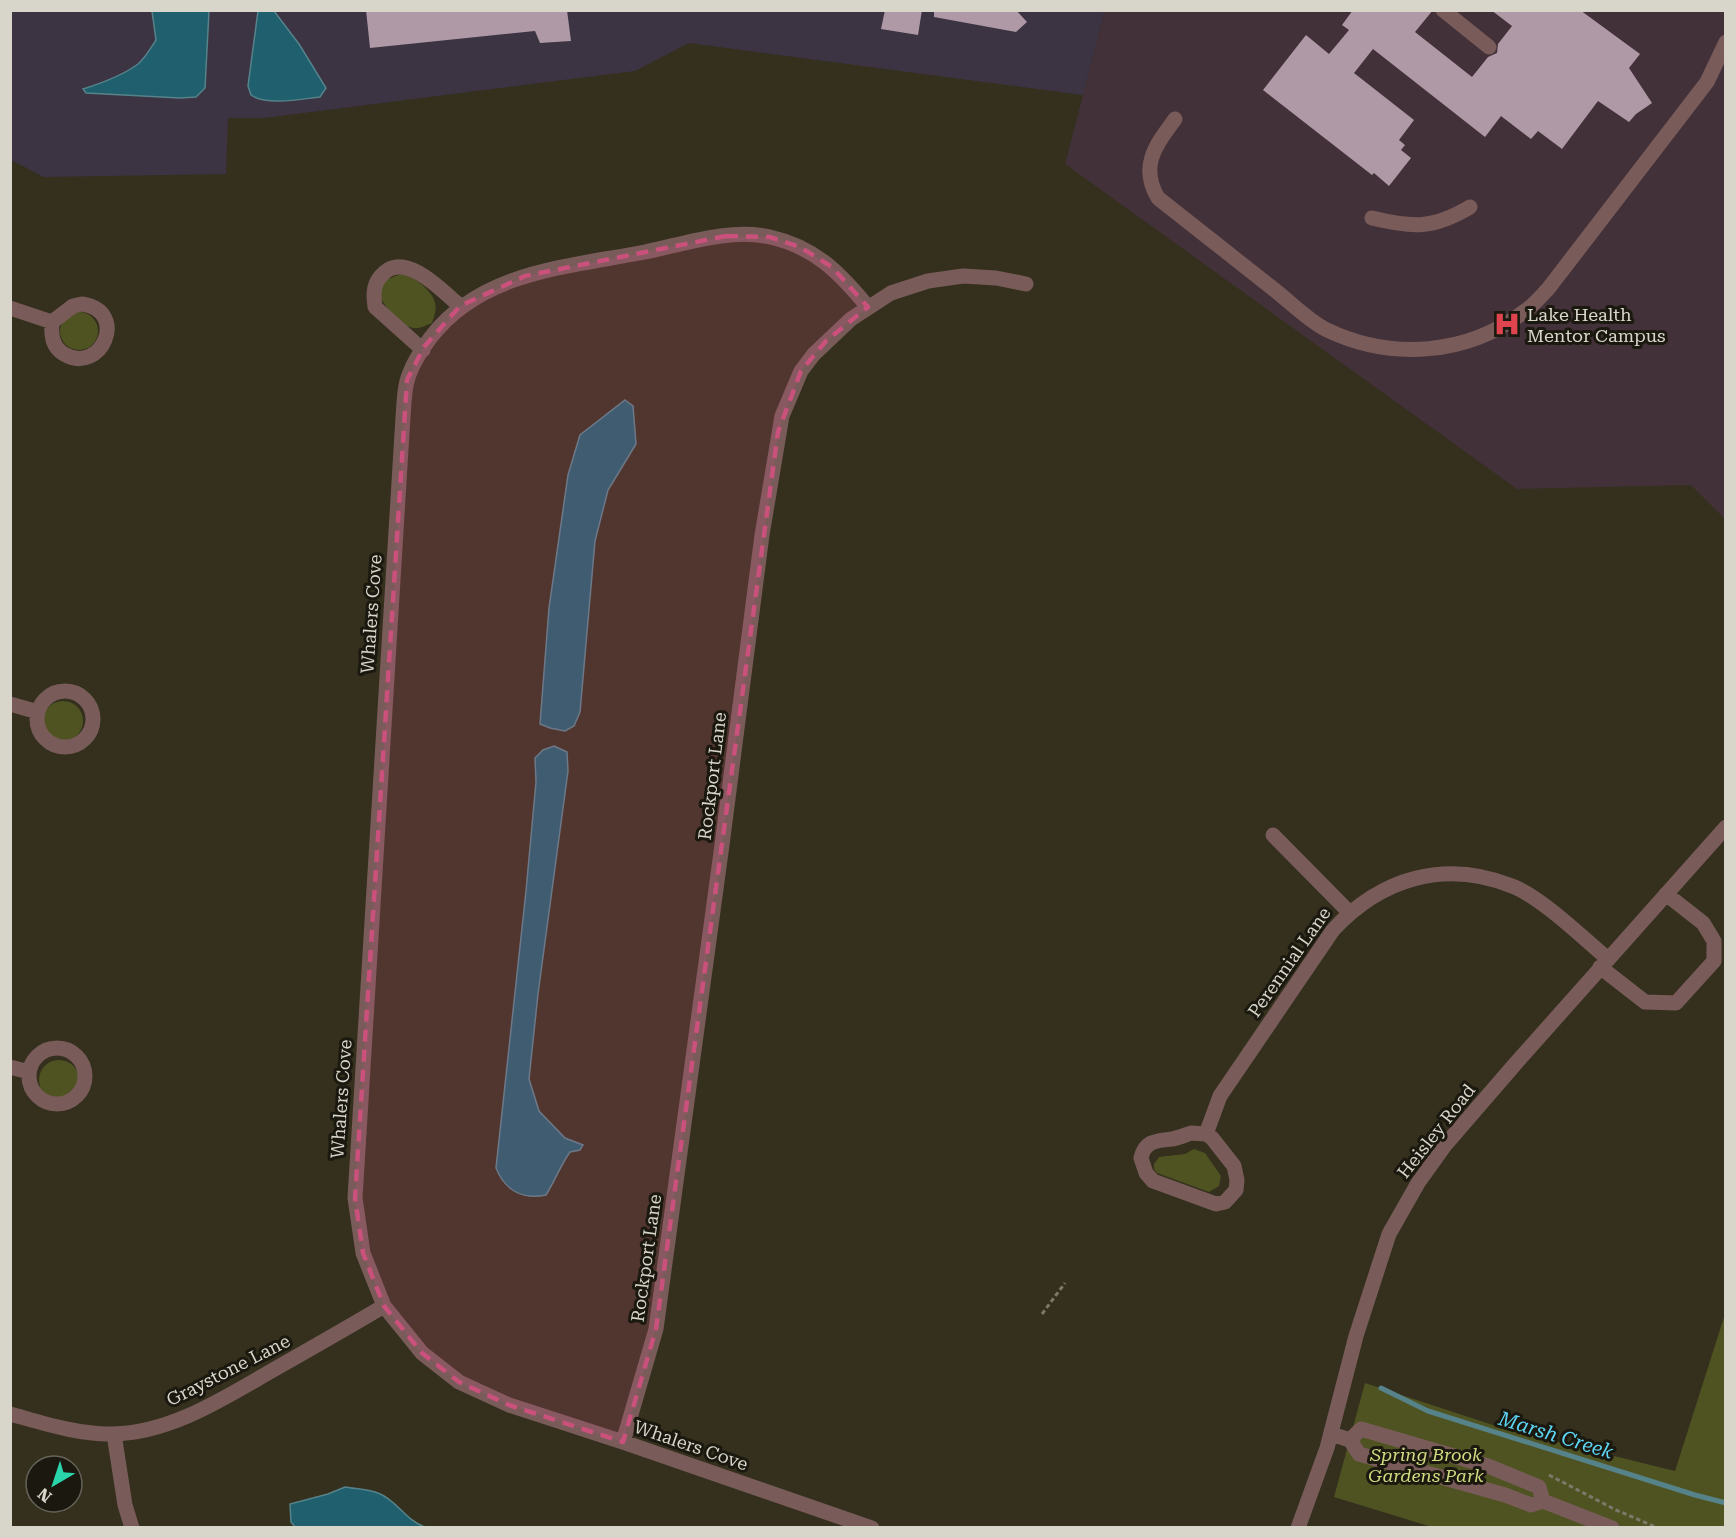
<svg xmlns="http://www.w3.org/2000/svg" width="1736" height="1538" font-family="'Roboto Serif',serif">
<rect width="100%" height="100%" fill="#34301d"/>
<!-- commercial -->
<path fill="#3c3343" d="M10,11H1105L1083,95L689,43L635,71L264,118H228L226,174L44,177L11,160Z"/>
<!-- medical -->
<path fill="#433139" d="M1105,11H1725V519L1691,485L1517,489L1065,164Z"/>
<!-- green -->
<path fill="#4f5322" d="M401,274C413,275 432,290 435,303C437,310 434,316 432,323C426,325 420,329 414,328C399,326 386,307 379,296L385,280Z
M60 331a19 19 0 1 1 38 0a19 19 0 1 1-38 0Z
M43 721a20 20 0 1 1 40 0a20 20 0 1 1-40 0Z
M39 1080a20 20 0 1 1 40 0a20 20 0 1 1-40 0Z
M1194,1149L1205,1153L1221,1176L1219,1186L1209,1192L1157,1173L1154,1169V1164L1159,1157L1185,1154Z
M1725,1314V1527H1432L1334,1497L1365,1383L1505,1429L1675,1471Z"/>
<!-- water -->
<path fill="#1f5f6e" stroke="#56838a" stroke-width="1.5" d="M152,11H209L205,88L196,97L180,98L86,93L83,89C102,83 122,76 138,64C145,58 151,48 156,40Z
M258,11H274L299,44L326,88L320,97C302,99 266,106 251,95L248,86Z
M625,400L633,406L636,444L608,490L595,541L580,712L574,726L565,731L550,728L540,724L549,608L568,475L580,435Z
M554,746L567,752L568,771L538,994L529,1079L539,1111L565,1138L583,1145L580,1150L570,1152C560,1166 555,1181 546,1195C522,1200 505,1190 496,1168L526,891L536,782L535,758L543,750Z
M345,1487C356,1489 368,1489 378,1493C397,1500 406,1521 425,1527L296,1528L291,1522L290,1504L328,1494Z"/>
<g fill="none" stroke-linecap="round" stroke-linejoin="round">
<!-- stream -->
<path stroke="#56838a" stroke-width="5" d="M1381,1388L1428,1411L1695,1495L1726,1503"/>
</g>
<!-- building -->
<path fill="#af99a6" d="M366,10H567L571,41L540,43L535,31L370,48Z
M885,10H922L918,35L881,29Z
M934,10H1016L1027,22L1016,32L934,17Z
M1353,10H1433L1415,32L1472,77L1488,57L1497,53L1498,44L1512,26L1491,10H1580L1640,54L1629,68L1652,103L1636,114L1629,122L1598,101L1562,149L1538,131L1531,139L1501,116L1485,137L1373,49L1354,73L1414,120L1399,140L1405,145L1401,150L1411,158L1389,186L1374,173L1372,175L1263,90L1306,35L1329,54L1349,30L1342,25Z"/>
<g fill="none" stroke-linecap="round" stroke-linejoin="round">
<!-- path -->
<path stroke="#7c7969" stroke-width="3" stroke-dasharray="4.5 3" stroke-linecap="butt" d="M1042,1314L1065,1283
M1549,1475L1616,1510L1658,1528"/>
<!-- minor -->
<path stroke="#795c5a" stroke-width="15" d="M1443,10L1489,47
M1175,119C1156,145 1139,166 1158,198C1197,229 1237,260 1276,291C1291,303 1310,322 1327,330C1392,361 1468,355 1525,311C1534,305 1541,296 1548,289L1707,82L1726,42
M1372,218C1413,228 1433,229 1470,207
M82,304C130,311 101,376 64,354C52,347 51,335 52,322L73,306Z
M868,307C840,273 815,247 770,237C730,228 684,244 645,252C568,267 482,271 431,337C422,349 411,366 407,381C404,392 404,405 403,417L355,1198L363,1253L384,1306L422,1353L459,1382L509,1405L623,1442L872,1528
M10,308L52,322
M423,350L375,307C373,293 373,282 385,272C408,253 443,292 460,306
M37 719a28 28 0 1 1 56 0a28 28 0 1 1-56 0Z
M10,704L38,712
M1273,835L1349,912
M1600,967L1645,1002L1676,1003L1714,961V941L1703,923L1666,894
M29 1076a28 28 0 1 1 56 0a28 28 0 1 1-56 0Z
M10,1067L29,1072
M1191,1133L1206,1134L1212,1138L1234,1166L1237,1180L1236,1190L1225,1202L1216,1204L1153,1181L1146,1173L1141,1158C1145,1140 1157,1141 1172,1139C1178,1138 1185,1135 1191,1133Z
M1206,1134L1220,1096L1333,930C1381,878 1445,859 1512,886C1541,897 1583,938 1608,959
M10,1414C43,1423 79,1435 113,1434C171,1433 224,1398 273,1370C310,1349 347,1328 384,1306
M114,1434L125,1505L132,1528
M1331,1434L1350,1440L1359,1454L1505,1495L1531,1505L1543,1501L1539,1487L1488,1466L1361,1429L1350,1440
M623,1442L656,1329L722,845L762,535L782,416L801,371L814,354L851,319L891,293L928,281L963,276L996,278L1026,284
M1543,1501L1612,1528
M1298,1528L1327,1448L1356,1336L1389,1234L1418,1183L1446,1144L1516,1063L1726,827"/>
</g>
<!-- marked area -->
<path fill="#c9517c" fill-opacity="0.2" stroke="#c9517c" stroke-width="4.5" stroke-dasharray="12 8" stroke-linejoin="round" d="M726,236L770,237L800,247L832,267L868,307L826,341L801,371L778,432L656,1329L623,1442L509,1405L459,1382L422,1353L384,1306L363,1253L355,1198L407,380L424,347L460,306L525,276Z"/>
<!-- icons -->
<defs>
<g id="hospital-bare" transform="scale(2.07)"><path d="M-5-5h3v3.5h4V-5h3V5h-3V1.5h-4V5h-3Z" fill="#e0444e" stroke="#1a180f" stroke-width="2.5" paint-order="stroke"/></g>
</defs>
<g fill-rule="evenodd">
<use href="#hospital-bare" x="1507" y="324"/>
</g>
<g text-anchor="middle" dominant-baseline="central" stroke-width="6" stroke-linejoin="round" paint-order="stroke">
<!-- poi labels -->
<g font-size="18" fill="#d8d6ca" stroke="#1a180f" text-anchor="start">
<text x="1527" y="314">Lake Health<tspan x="1527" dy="21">Mentor Campus</tspan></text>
</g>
<!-- street labels -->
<g font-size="18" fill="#d8d6ca" stroke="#1a180f">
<text transform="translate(371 614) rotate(-86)">Whalers Cove</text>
<text transform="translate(712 776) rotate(-83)">Rockport Lane</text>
<text transform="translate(1289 962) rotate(-55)">Perennial Lane</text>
<text transform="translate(341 1099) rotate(-86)">Whalers Cove</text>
<text transform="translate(1436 1131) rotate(-52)">Heisley Road</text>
<text transform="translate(646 1258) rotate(-82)">Rockport Lane</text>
<text transform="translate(228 1370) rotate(-27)">Graystone Lane</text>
<text transform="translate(691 1445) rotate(19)">Whalers Cove</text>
</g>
<!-- park labels -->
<g font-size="18" font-style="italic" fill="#d3db80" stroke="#1a180f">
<text x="1426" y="1454">Spring Brook<tspan x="1426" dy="21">Gardens Park</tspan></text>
</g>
<!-- water labels -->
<g font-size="20" font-style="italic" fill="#5dd5f4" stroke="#1a180f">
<text transform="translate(1556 1435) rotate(17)">Marsh Creek</text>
</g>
</g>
<!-- border -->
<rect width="1736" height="1538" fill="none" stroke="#d8d6ca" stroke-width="24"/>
<!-- north arrow -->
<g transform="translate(54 1484) rotate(219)"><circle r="28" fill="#1a180f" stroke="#66645a" stroke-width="1.5"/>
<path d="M0-4.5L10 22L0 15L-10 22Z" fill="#2ad5ac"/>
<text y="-9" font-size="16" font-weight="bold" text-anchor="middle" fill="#d8d6ca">N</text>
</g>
</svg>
